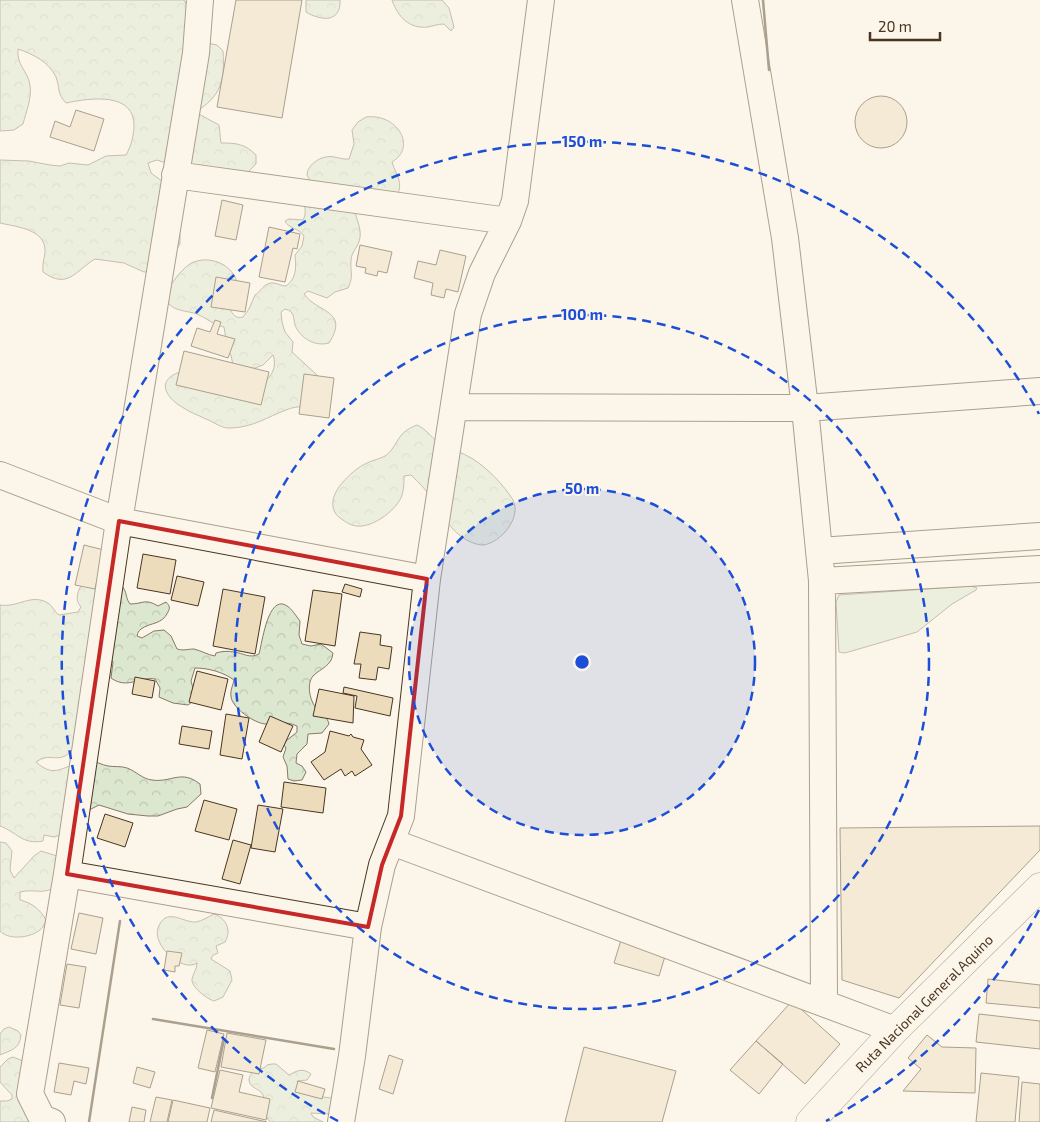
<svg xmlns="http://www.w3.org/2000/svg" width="1040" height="1122" font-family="'Exo 2',sans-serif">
<defs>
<pattern id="forest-crowns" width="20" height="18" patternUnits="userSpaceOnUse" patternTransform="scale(1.25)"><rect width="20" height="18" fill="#dce7d0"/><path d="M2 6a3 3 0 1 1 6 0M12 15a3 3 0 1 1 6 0" fill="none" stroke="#bec7b2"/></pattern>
</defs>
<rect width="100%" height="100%" fill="#fbf6e9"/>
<!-- green -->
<path fill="#dce7d0" stroke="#887966" d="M971,586L977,588L976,590L952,604L917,632L845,653L839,652L836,602L839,595Z"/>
<!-- forest -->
<path fill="url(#forest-crowns)" stroke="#887966" d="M0,0H184L207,43L217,45L223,51C225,80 221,97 195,112L219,125L221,143C237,143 245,144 256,155V164L243,177L166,163L157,160L148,163L151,173L166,184L175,226L180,234V244L175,252L153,271L144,272L124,263L95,259C75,271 68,290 43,272C42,264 44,260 45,253C47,229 17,227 0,223V160L29,161L50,165L60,166L69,163L88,165L106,156L126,155C131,146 133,138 134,128C136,91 90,98 66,103C57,94 60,88 56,77C49,62 33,54 18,49C16,65 28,71 30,85C32,98 26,112 23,124L14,130L0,131Z
M306,0H340C341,23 321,21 306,12Z
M392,0H442L449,8L454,27L451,31L444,24C438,24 433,26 428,27C409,29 398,17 392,0Z
M366,117C396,113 418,146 392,162C397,178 404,181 396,199L355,212C358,224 364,234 357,246C354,251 351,255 351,261C350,273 354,275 348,288L335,292L327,298L308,291L304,294C317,313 350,310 329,343C315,347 300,338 295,325C294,321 294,316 292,313C289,310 288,310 285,309L281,312L282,322L285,332L293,342L292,352L318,376L305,406C299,407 292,407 286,410C267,417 254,427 231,428C222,429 214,422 206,419C198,415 189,412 182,407C165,397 156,380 180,372L263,383C273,375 277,366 273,355L263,365L244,372L233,365L231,355L228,351L224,327C214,325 206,318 197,314C188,311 175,311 169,304C160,293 184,265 194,262C204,258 215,260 224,265C229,269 234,273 236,279L229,308C233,315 236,319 243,317L249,309L255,295C261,292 264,282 273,283C277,283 281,286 286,286C297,278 296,267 295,255L302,246L304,236C299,228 289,229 285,221L289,219L303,220C307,213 304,208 305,201C305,195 311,188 310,182C310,180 308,177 307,175C307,166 318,158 326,157C334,155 341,160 349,159L354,144L352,130L358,122Z
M417,425C426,429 430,436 438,442C449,449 462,452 473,459C487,468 504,485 513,500C522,517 501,543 483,545C477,545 470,542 465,539C449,530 442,512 431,498C426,489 418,482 411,475L404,476C404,482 404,489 402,495C398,509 373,528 357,526C353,526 347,523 343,520C327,511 332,494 343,482C349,475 358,467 367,463C373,460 380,459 385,456C399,446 395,433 417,425Z
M88,576C100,577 117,576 124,589C127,594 126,599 130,604C143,604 145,598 158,606L166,602C170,606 170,608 168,612C162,625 151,622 141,629C138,632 138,632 137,636L142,638L154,631L164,630L171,636L177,649C184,651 188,649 194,649C202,651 208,655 215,656L216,653C222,651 228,651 234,652C243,653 250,659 259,654C262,644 268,593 287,606C292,609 296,616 300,621L299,635L302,644L311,646L321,644L333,653C332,666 321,668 313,676C306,684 310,702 317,709C322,715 327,716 329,724L322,733L308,734L307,744L297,754L296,763L302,766L306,772L302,780L294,781L288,779L287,766L283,757L286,748L284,745L286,741L297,732V726C284,720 279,725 266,724C255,724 231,707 231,696C230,691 233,685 234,680C223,672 208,668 195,668L191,681L196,699L188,705L173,703L159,697L160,688L155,679C139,676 128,690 111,678L113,662L110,658C103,679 84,746 65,756C55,761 48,753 36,762C53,777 59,769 78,763C82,762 86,760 89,761C96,761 102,765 108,766C114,767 122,766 127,768C136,771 142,779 152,780C171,783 181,769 200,784L201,794L187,807L177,809L158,816H148L128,814L99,805L91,809L75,819L63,834L54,837L44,835L43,841C22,845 17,832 0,826V605C18,608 31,593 48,603C53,606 54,612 59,615L78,612L81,607C72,597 81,585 88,576Z
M0,842L6,843L12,851L10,870L14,878L34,856L41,851L60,857L58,886C40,896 37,888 20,892V900C32,903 40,909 46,920C45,922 44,925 43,927C34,938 9,941 0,931Z
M214,914C226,918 232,930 225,942L216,946L218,953L213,955L211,959L230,971L232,980L223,997L214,1001C207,999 191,987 192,979C193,974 197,969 197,963C182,973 152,945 158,928C166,906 183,923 196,922C202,921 208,917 214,914Z
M9,1027L18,1031L21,1035C20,1049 11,1050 0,1055V1034L4,1029Z
M13,1057L23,1061L52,1122H0V1101H7L12,1099V1095L0,1082V1067L8,1059Z
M272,1064H276L289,1075C298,1070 303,1068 311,1074L307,1080L297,1081L299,1086L316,1096L331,1098L334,1102L330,1114L311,1113L313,1117L323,1122H270C260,1110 268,1106 263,1095C260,1088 250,1089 249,1080C249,1076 252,1073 255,1069L264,1068L267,1065Z"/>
<!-- building -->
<path fill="#ecdcbc" stroke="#4a3520" d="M236,0H302L282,118L217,107Z
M855 122a26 26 0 1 1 52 0a26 26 0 1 1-52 0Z
M76,110L104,119L94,151L50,137L55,121L70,127Z
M222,200L243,205L236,240L215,236Z
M269,227L300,234L297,249L293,248L285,282L259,277Z
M360,245L392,252L387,273L378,271L377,276L365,273L366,268L356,266Z
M440,250L466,256L458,292L446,289L444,298L431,295L433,283L414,278L418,261L436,265Z
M216,277L250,283L245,312L211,307Z
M215,320L221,322L217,334L235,339L228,358L191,346L197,328L210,332Z
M184,351L269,372L261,405L176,385Z
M304,374L334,378L329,418L299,414Z
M84,545L104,550L95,589L75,585Z
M143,554L176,560L170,594L137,588Z
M177,576L204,582L198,606L171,600Z
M345,584L362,589L360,597L342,592Z
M223,589L265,597L255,654L213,646Z
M313,590L342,594L335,646L305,641Z
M360,632L381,635L380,645L392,647L389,669L378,667L376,680L359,678L361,664H354Z
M197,671L228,679L221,710L189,702Z
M135,677L155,681L152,698L132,694Z
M344,687L393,698L390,716L355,708L357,696L343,693Z
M319,689L354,696L353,723L313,716Z
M226,714L249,718L242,759L220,755Z
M270,716L293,726L281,752L259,742Z
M182,726L212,731L209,749L179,744Z
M330,731L349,736L351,734L353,737L364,740L361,749L372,765L355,776L352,771L345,776L341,769L324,780L311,762L325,752Z
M284,782L326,788L323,813L281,807Z
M204,800L237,809L229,840L195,831Z
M258,805L283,809L275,852L251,848Z
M105,814L133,823L125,847L97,838Z
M1040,826V850L899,998L842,980L840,828Z
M233,840L251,845L240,884L222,879Z
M79,913L103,918L96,954L71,949Z
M621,940L666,953L659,976L614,963Z
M167,951L182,953L179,966H175V972L164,970Z
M67,964L86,967L79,1008L60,1005Z
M988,979L1040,985V1008L986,1003Z
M792,1001L840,1044L805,1084L756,1041Z
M979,1014L1040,1021V1049L976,1042Z
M207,1030L224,1034L215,1072L198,1068Z
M227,1033L266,1040L259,1074L221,1067Z
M927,1035L942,1047L976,1048L975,1093L903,1091L921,1069L908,1058Z
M756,1041L783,1064L759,1094L730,1070Z
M584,1047L676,1071L662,1122H565Z
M389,1055L403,1060L393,1094L379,1089Z
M59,1063L89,1068L86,1084L74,1081L71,1095L54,1092Z
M137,1067L155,1072L150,1088L133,1083Z
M220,1070L243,1075L239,1092L270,1099L266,1120L211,1108Z
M981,1073L1019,1077L1015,1122H976Z
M298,1081L325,1089L322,1099L295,1092Z
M1022,1082L1040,1084V1122H1019Z
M156,1097L172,1100L167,1122H150Z
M173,1100L210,1108L207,1122H168Z
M132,1107L146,1110L144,1122H129Z
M214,1110L267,1122H211Z"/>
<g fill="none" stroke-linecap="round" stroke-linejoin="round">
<!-- minor casing -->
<g stroke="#4a3520" stroke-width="28">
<path id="minor" d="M745,0L785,238L805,408L822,581L824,1003
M175,175L508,221
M454,407L805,408L1040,391
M0,475L119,521L427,579
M819,551L1040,536
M822,581L1040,569
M392,842L895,1030
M67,874L368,927
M52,1122L42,1118L30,1094L67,874L119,521L196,53L200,0
M341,1122L352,1056L368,927L382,865L401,816L427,579L468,314L482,273L508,221L515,201L541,0"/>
</g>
<!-- highway casing -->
<g stroke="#4a3520" stroke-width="29">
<path id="highway" d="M810,1122L895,1030L1040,887"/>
</g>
<!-- minor -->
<use href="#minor" stroke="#fbf6e9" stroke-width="26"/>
<!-- highway -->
<use href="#highway" stroke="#fbf6e9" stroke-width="28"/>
<!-- wall -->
<path stroke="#4a3520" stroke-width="2.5" d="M763,0L769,70
M153,1019L334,1049
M212,1098L224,1039
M89,1122L120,921"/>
</g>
<!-- marked area -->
<path d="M0 0H1040V1122H0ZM119,521L427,579L401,816L382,865L368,927L67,874Z" fill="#fbf6e9" fill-opacity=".55" fill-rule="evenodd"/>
<path fill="none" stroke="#c62828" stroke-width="4" stroke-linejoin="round" d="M119,521L427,579L401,816L382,865L368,927L67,874Z"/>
<!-- distance rings -->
<circle cx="582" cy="662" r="173" fill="#1d4ed8" fill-opacity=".12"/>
<g fill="none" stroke="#1d4ed8" stroke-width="2.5" stroke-dasharray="9 6">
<circle cx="582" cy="662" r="173"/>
<circle cx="582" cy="662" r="347"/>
<path d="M1039 910A520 520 0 0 1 826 1121M338 1121A520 520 0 1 1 1039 414"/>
</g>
<g text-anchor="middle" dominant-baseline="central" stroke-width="4" stroke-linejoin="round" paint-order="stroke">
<!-- street labels -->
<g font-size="14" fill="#4a3520" stroke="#fbf6e9">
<text transform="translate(924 1003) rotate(-45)">Ruta Nacional General Aquino</text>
</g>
</g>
<circle cx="582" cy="662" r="8" fill="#1d4ed8" stroke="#fbf6e9" stroke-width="2.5"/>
<g font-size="15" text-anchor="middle" font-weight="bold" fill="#1d4ed8" stroke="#fbf6e9" stroke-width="4" stroke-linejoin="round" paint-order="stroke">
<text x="582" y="147">150 m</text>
<text x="582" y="320">100 m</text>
<text x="582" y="494">50 m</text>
</g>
<!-- scale -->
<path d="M870 32v8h70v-8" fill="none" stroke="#4a3520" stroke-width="2.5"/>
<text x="878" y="32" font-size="15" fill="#4a3520" stroke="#fbf6e9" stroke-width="4" paint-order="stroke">20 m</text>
</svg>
